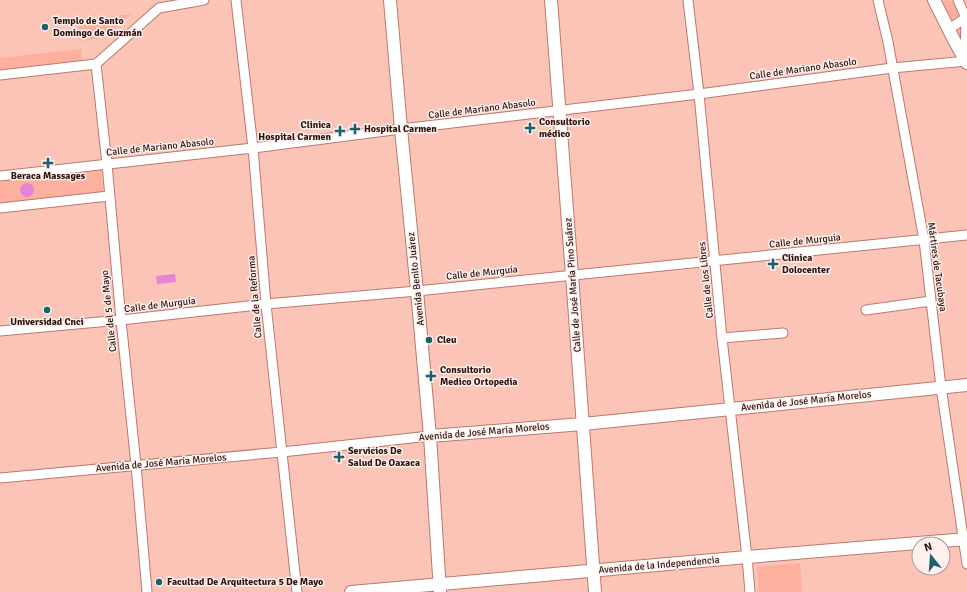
<svg xmlns="http://www.w3.org/2000/svg" width="967" height="592" font-family="Signika,sans-serif">
<rect width="100%" height="100%" fill="#fbc4b7"/>
<!-- green -->
<path fill="#fdb09e" d="M943,0L956,1L967,30L965,60Z
M131,14L104,38L79,41L77,21Z
M81,49L82,61L0,70V58Z
M101,168L103,192L0,206V180Z
M800,563L802,592H759L757,567Z"/>
<!-- water -->
<path fill="#e684d5" d="M20 190a7 7 0 1 1 14 0a7 7 0 1 1-14 0Z
M175,274L176,282L157,284L156,276Z"/>
<g fill="none" stroke-linecap="round" stroke-linejoin="round">
<!-- minor casing -->
<g stroke="#b97a6c" stroke-width="11">
<path id="minor" d="M236,0L253,148L266,304L297,592
M688,0L699,94L722,338L747,557L750,592
M878,0L888,42L924,240L941,387L967,564
M958,0L966,18L965,60
M949,29L967,17
M0,75L96,64
M0,176L253,148L401,129L699,94L892,68L967,61
M0,208L109,196
M866,310L931,301
M0,331L121,320L266,304L417,291L967,235
M722,338L783,333
M0,478L282,452L430,436
M147,592L136,465L121,320L107,164L96,64L159,8L204,0"/>
</g>
<!-- major casing -->
<g stroke="#b97a6c" stroke-width="14">
<path id="major" d="M390,0L401,129L417,291L430,436L440,591
M551,0L572,275L595,592
M934,0L954,40L967,63
M430,436L583,424L731,409L967,385
M351,592L747,557L967,539"/>
</g>
<!-- minor -->
<use href="#minor" stroke="#fff" stroke-width="9"/>
<!-- major -->
<use href="#major" stroke="#fff" stroke-width="12"/>
</g>
<!-- markers -->
<g fill="#186270" stroke="#fff0ed" stroke-width="1.5">
<circle cx="45" cy="27" r="4"/>
<path d="M528 122h4v4h4v4h-4v4h-4v-4h-4v-4h4z"/>
<path d="M353 123h4v4h4v4h-4v4h-4v-4h-4v-4h4z"/>
<path d="M338 125h4v4h4v4h-4v4h-4v-4h-4v-4h4z"/>
<path d="M46 157h4v4h4v4h-4v4h-4v-4h-4v-4h4z"/>
<path d="M771 258h4v4h4v4h-4v4h-4v-4h-4v-4h4z"/>
<circle cx="47" cy="310" r="4"/>
<circle cx="429" cy="340" r="4"/>
<path d="M429 370h4v4h4v4h-4v4h-4v-4h-4v-4h4z"/>
<path d="M337 451h4v4h4v4h-4v4h-4v-4h-4v-4h4z"/>
<circle cx="159" cy="582" r="4"/>
</g>
<g text-anchor="middle" dominant-baseline="central" stroke-width="3" stroke-linejoin="round" paint-order="stroke">
<!-- poi labels -->
<g font-size="10" font-weight="bold" fill="#2b130d" stroke="#fff0ed" text-anchor="start">
<text x="53" y="21">Templo de Santo<tspan x="53" dy="12">Domingo de Guzmán</tspan></text>
<text x="539" y="122">Consultorio<tspan x="539" dy="12">médico</tspan></text>
<text x="331" y="125" text-anchor="end">Clinica<tspan x="331" dy="12">Hospital Carmen</tspan></text>
<text x="364" y="129">Hospital Carmen</text>
<text x="48" y="176" text-anchor="middle">Beraca Massages</text>
<text x="782" y="258">Clinica<tspan x="782" dy="12">Dolocenter</tspan></text>
<text x="47" y="322" text-anchor="middle">Universidad Cnci</text>
<text x="437" y="340">Cleu</text>
<text x="440" y="370">Consultorio<tspan x="440" dy="12">Medico Ortopedia</tspan></text>
<text x="348" y="451">Servicios De<tspan x="348" dy="12">Salud De Oaxaca</tspan></text>
<text x="167" y="582">Facultad De Arquitectura 5 De Mayo</text>
</g>
<!-- street labels -->
<g font-size="10" fill="#2b130d" stroke="#fff0ed">
<text transform="translate(803 69) rotate(-8)">Calle de Mariano Abasolo</text>
<text transform="translate(482 109) rotate(-7)">Calle de Mariano Abasolo</text>
<text transform="translate(160 147) rotate(-6)">Calle de Mariano Abasolo</text>
<text transform="translate(805 241) rotate(-6)">Calle de Murguía</text>
<text transform="translate(937 267) rotate(82)">Mártires de Tacubaya</text>
<text transform="translate(482 273) rotate(-6)">Calle de Murguía</text>
<text transform="translate(416 279) rotate(-96)">Avenida Benito Juárez</text>
<text transform="translate(706 280) rotate(-96)">Calle de los Libres</text>
<text transform="translate(573 285) rotate(-94)">Calle de José María Pino Suárez</text>
<text transform="translate(255 297) rotate(-95)">Calle de la Reforma</text>
<text transform="translate(160 305) rotate(-7)">Calle de Murguía</text>
<text transform="translate(109 311) rotate(-96)">Calle del 5 de Mayo</text>
<text transform="translate(806 401) rotate(-6)">Avenida de José María Morelos</text>
<text transform="translate(484 432) rotate(-5)">Avenida de José María Morelos</text>
<text transform="translate(161 463) rotate(-5)">Avenida de José María Morelos</text>
<text transform="translate(659 565) rotate(-5)">Avenida de la Independencia</text>
</g>
</g>
<!-- north arrow -->
<g transform="translate(931 556) rotate(343)"><circle r="19" fill="#fff0ed" stroke="#aa9893"/>
<path d="M0-3L7 15L0 10L-7 15Z" fill="#186270"/>
<text y="-6" font-size="11" font-weight="bold" text-anchor="middle" fill="#2b130d">N</text>
</g>
</svg>
